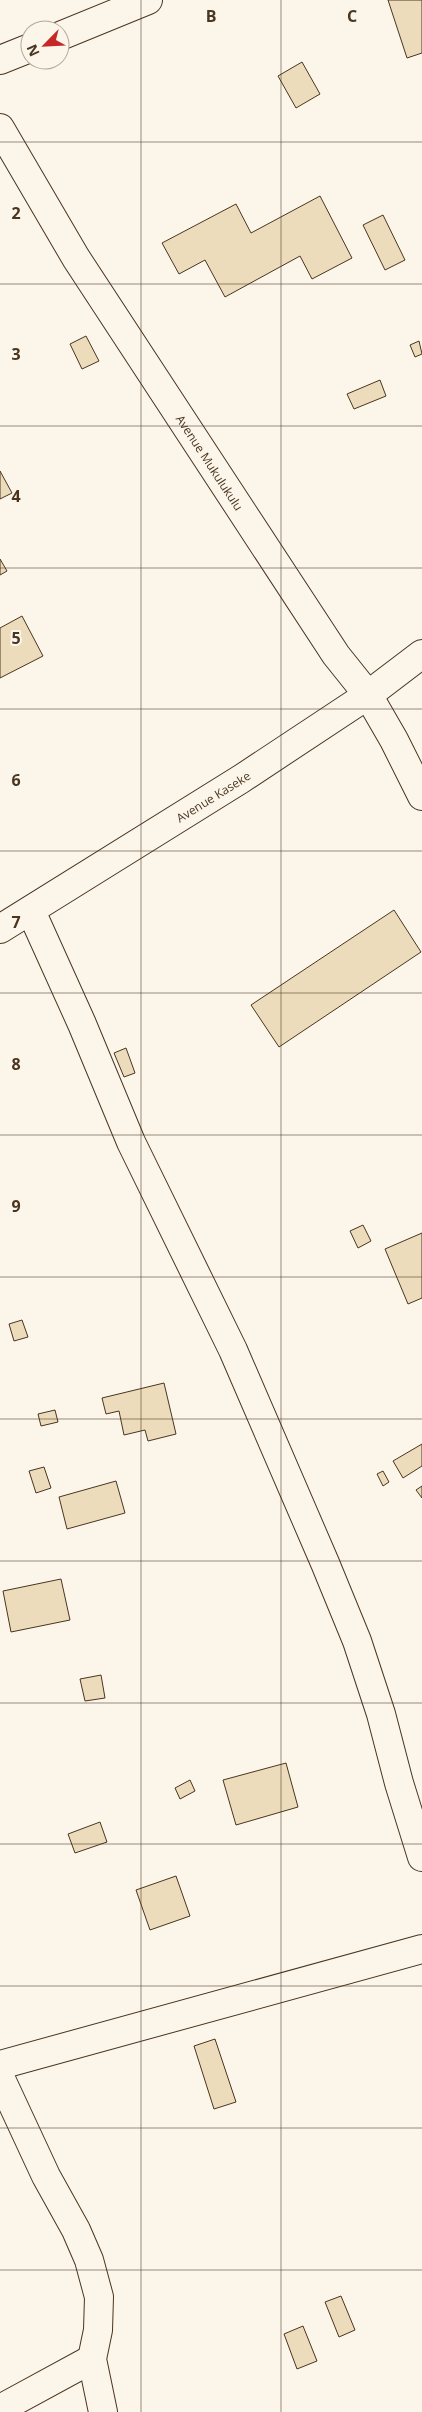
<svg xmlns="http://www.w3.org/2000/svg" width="422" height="2412" font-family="'Open Sans',sans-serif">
<rect width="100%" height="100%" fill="#fbf6e9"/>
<!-- building -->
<path fill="#ecdcbc" stroke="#4a3520" d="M388,0H422V53L407,58Z
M302,62L320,94L296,108L278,76Z
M320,196L352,258L312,279L300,256L225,297L205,260L179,274L162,243L236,204L251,233Z
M383,215L405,260L385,270L363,225Z
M86,336L99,361L82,369L70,344Z
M419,341L422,354L415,357L410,345Z
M380,380L386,396L354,409L347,394Z
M0,471L12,493L0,499Z
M0,559L7,571L0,575Z
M22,616L43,656L0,678V628Z
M394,910L421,952L279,1047L251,1005Z
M126,1048L135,1073L124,1077L114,1053Z
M363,1225L371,1241L358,1248L350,1231Z
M422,1233V1298L408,1304L385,1249Z
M22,1320L28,1337L14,1341L9,1324Z
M164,1383L176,1434L148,1441L145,1430L124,1435L119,1411L106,1414L102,1398Z
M55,1410L58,1422L41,1426L38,1414Z
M422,1444V1466L403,1478L393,1461Z
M44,1467L51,1488L36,1493L29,1471Z
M383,1471L389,1482L383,1486L377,1474Z
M116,1481L125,1513L67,1529L59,1497Z
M422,1486V1498L416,1490Z
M61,1579L70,1620L11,1632L3,1591Z
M101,1675L105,1698L85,1701L80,1679Z
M286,1763L298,1807L236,1825L223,1780Z
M190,1780L195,1791L180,1799L175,1788Z
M100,1822L107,1842L75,1853L68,1834Z
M176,1876L190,1916L150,1930L136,1890Z
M215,2039L236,2102L214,2109L194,2046Z
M341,2296L355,2330L339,2337L325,2302Z
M303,2326L317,2361L297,2369L284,2334Z"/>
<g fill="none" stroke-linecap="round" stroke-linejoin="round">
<!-- street casing -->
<g stroke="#4a3520" stroke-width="30">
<g id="street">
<path d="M60,36L148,0"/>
<path d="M0,60L30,48"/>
<path id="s1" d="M0,128L76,258L336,655L368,695L394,740L422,796"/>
<path d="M31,911L82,1024L131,1142L233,1350L325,1563L357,1641L381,1714L399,1783L422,1857"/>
<path id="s2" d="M0,929L241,779L368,695L422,654"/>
<path d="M0,2065L422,1949"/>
<path d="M0,2077L46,2176L76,2230L89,2260L99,2297L98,2330L92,2359L103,2412"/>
<path d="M0,2409L92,2359"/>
</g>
</g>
<!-- street -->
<use href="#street" stroke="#fbf6e9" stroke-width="28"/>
</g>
<!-- grid -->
<path fill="none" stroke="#4a3520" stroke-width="1" stroke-opacity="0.55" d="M141,0V2412M281,0V2412M0,142H422M0,284H422M0,426H422M0,568H422M0,709H422M0,851H422M0,993H422M0,1135H422M0,1277H422M0,1419H422M0,1561H422M0,1703H422M0,1844H422M0,1986H422M0,2128H422M0,2270H422"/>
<g text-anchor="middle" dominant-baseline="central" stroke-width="4" stroke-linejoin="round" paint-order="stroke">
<!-- street labels -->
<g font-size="12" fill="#4a3520" stroke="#fbf6e9">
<text stroke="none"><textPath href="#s1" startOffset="395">Avenue Mukulukulu</textPath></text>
<text stroke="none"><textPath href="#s2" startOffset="251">Avenue Kaseke</textPath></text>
</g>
</g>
<g font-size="16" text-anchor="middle" font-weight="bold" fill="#4a3520" stroke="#fbf6e9" stroke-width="4" stroke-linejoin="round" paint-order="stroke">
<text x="211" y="22">B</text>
<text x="352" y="22">C</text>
<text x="16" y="219">2</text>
<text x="16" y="360">3</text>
<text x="16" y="502">4</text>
<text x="16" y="644">5</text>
<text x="16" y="786">6</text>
<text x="16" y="928">7</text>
<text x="16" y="1070">8</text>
<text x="16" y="1212">9</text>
</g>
<!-- north arrow -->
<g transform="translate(45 45) rotate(246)"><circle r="24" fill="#fbf6e9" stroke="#b4a999"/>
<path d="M0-4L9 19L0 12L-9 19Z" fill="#c62828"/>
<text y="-8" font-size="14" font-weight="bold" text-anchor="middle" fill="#4a3520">N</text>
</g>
</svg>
